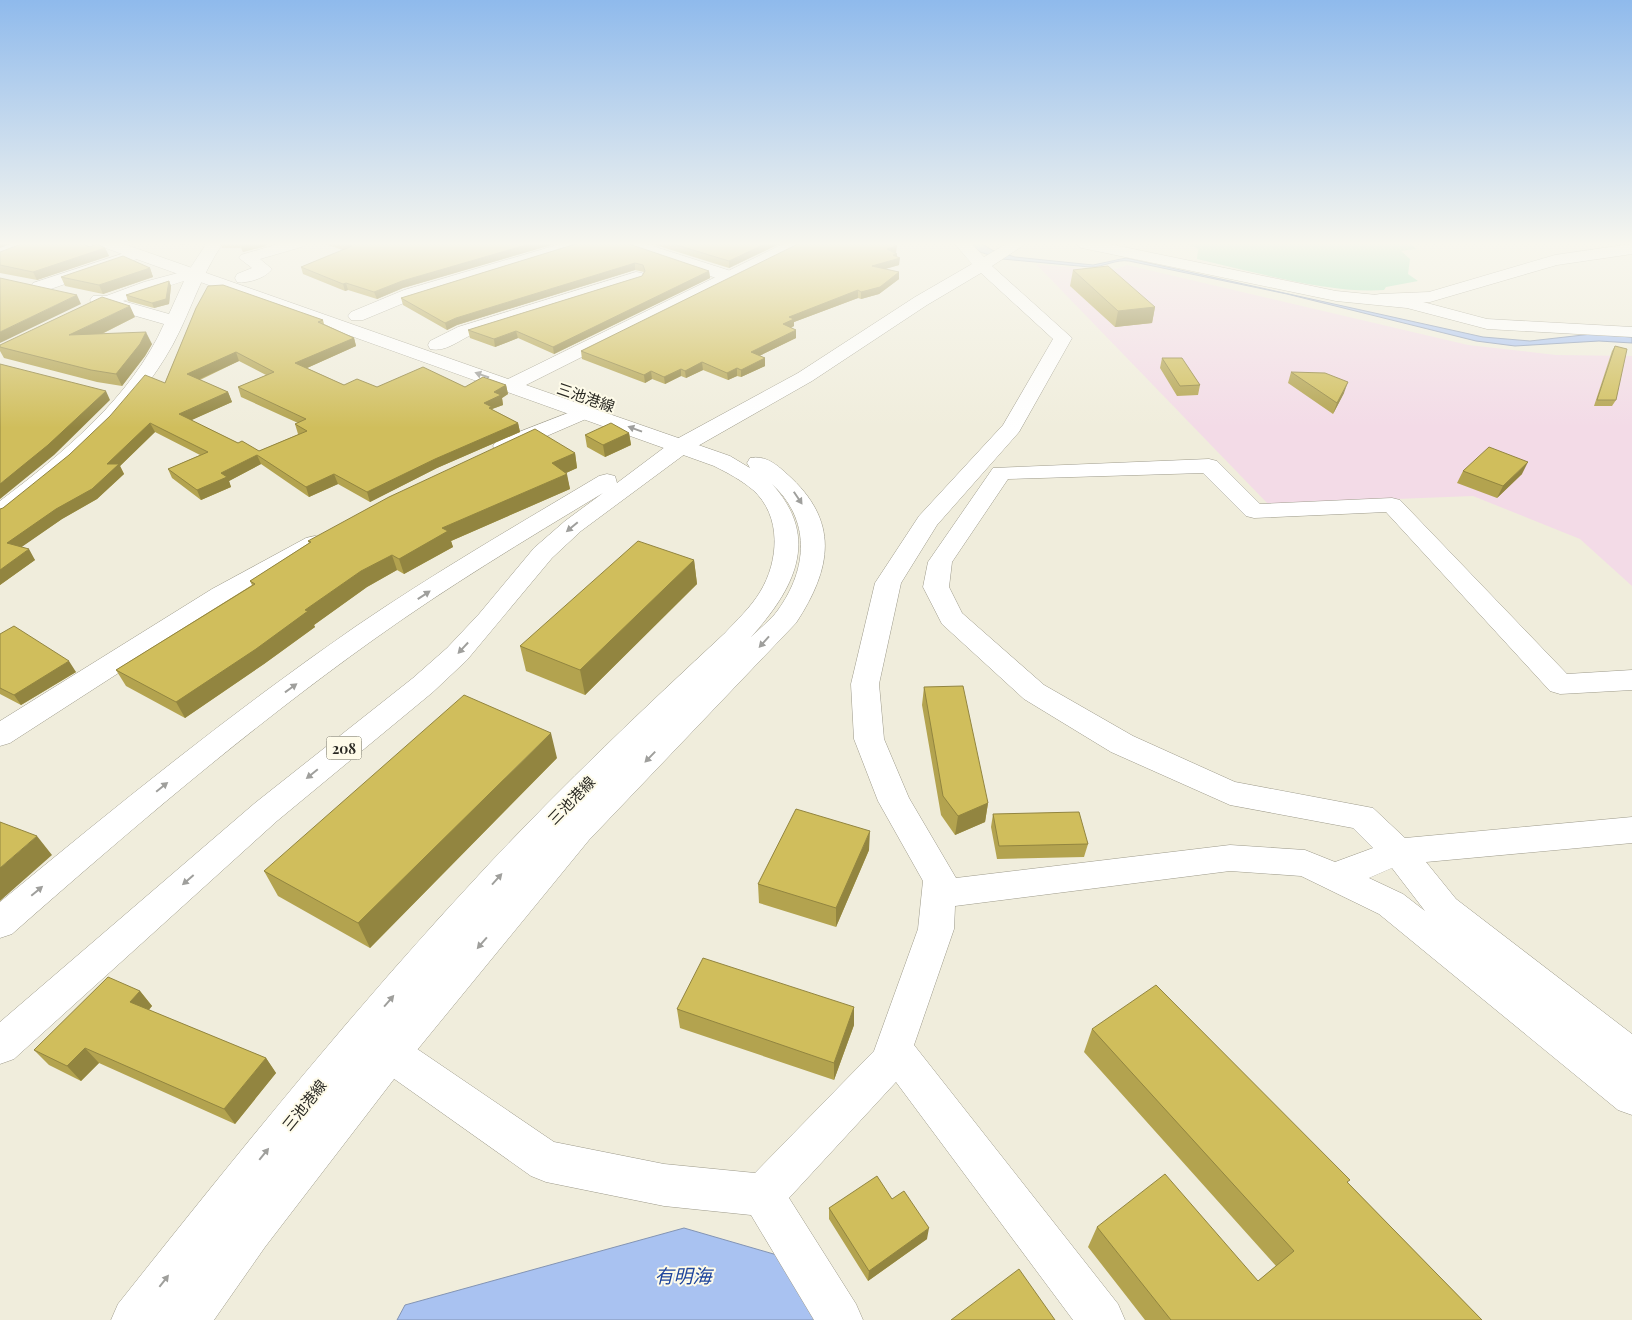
<svg xmlns="http://www.w3.org/2000/svg" width="1632" height="1320" font-family="'Playfair Display','Noto Sans JP',serif">
<rect width="100%" height="100%" fill="#f0eddc"/>
<!-- industrial -->
<path fill="#f3dbe7" d="M1036,264L1110,271L1127,265L1468,345L1556,355L1632,356V586L1580,539L1473,496L1268,504Z"/>
<!-- green -->
<path fill="#a2e2ba" d="M1186,243H1411L1416,249L1401,251L1410,259L1408,274L1418,281L1386,287L1384,290C1329,294 1251,271 1197,259L1198,249Z"/>
<!-- water -->
<path fill="#a9c2f1" stroke="#8394b3" d="M970,243H981L992,250L1015,257L1093,265L1126,258L1483,337L1530,341L1592,334L1632,337V343L1599,341L1515,346L1476,341L1287,294L1129,261C1116,259 1104,267 1090,267L1002,259L980,252Z
M684,1228L777,1255L815,1320H397L405,1305Z"/>
<g fill="none" stroke-linecap="round" stroke-linejoin="round">
<!-- minor casing -->
<g stroke="#9d9a8a" stroke-width="1">
<path id="minor" d="M207,243H223C198,279 188,322 165,358C126,421 67,472 8,517L0,519V501C62,454 132,397 164,324L108,308L83,320H71L68,316L71,312L92,303L90,300L93,296H106L144,282L189,270ZM184,281L169,314L123,301Z
M282,243H307L305,246L260,259L272,269C266,278 247,284 237,282L235,278L237,274L252,268L239,258L241,255Z
M564,243H588L586,246L416,298L363,320H351L348,316L351,312L404,290Z
M620,243H643L734,272L736,276L734,280H722L622,246Z
M954,243H971L984,257L1008,243H1027L992,266L1072,338L1019,432L937,525L901,583L879,684L884,739L909,798L956,878L1230,845L1305,850L1335,862L1373,848L1353,828L1230,805L1111,752L1024,699L942,624L923,587L928,562L993,468L1209,459L1217,461L1260,504L1392,498L1400,500L1567,674L1632,670V690L1560,694L1550,691L1386,512L1254,518L1246,516L1203,473L1008,479L952,562L949,587L962,613L1044,685L1133,736L1235,782L1373,808L1405,838L1632,817V843L1426,862L1456,899L1632,1034V1115L1618,1110L1379,914L1301,876L1230,871L955,906L954,929L914,1045L1118,1304L1125,1320H1073L896,1082L789,1198L856,1304L863,1320H814L751,1215L664,1206L546,1182L531,1176L376,1066L359,1057L354,1044L359,1031L373,1026L404,1040L554,1142L664,1164L755,1173L874,1051L918,929L923,881L878,801L854,739L851,684L875,583L919,516L1003,425L1053,339L981,273L927,305L812,381L689,451L681,452L673,451L670,446L673,441L798,373L915,297L972,264ZM1392,868L1425,911L1403,894L1369,878Z
M1632,244V254L1557,265L1430,302L1380,304L1374,303L1371,299L1374,295L1380,294L1429,292L1555,255Z
M137,249L145,254L143,257L45,291H33L31,287L33,283Z
M636,272L642,273L644,277L642,281C587,298 532,315 476,333C461,338 447,353 430,349L428,345L430,341L458,327Z
M586,406L593,408L596,412L593,416L512,451L504,452L496,451L493,446L496,441Z
M315,536L324,538L327,543L324,548L230,601L10,743L0,746V721L212,589L306,538Z"/>
</g>
<!-- major casing -->
<g stroke="#9d9a8a" stroke-width="1">
<path id="major" d="M98,243H121L508,379L785,243H805L803,246L526,385L730,456L750,468L747,463L750,458C765,455 776,464 787,474C840,521 832,568 796,623L589,840L404,1066L265,1247L214,1320H111L118,1304C237,1154 357,1005 488,865C564,784 644,708 725,633C737,620 751,607 760,592C779,561 782,516 753,490C741,480 728,473 714,466L100,246ZM772,484C811,520 808,568 778,610C771,620 760,628 751,637C793,590 822,539 772,484Z
M1074,243H1104L1336,291L1408,298L1487,319L1632,327V337L1487,329L1407,308L1336,301L1082,248Z"/>
</g>
<!-- highway casing -->
<g stroke="#9d9a8a" stroke-width="1">
<path id="highway" d="M0,243H22L20,246L0,253Z
M681,440L689,441L692,446L689,451L581,531L552,558L467,660L433,692L277,821L14,1059L0,1064V1022L255,803L413,678L447,648L479,614L534,548L565,521L603,493C525,540 447,587 373,640C247,730 129,831 12,934L0,938V902C115,807 232,712 355,627C434,573 517,525 599,476L607,474L615,476L617,483L673,441Z"/>
</g>
<!-- minor -->
<use href="#minor" fill="#fff" fill-rule="evenodd"/>
<!-- major -->
<use href="#major" fill="#fff" fill-rule="evenodd"/>
<!-- highway -->
<use href="#highway" fill="#fff" fill-rule="evenodd"/>
</g>
<!-- wall -->
<path fill="#b3a34f" fill-rule="evenodd" d="M220,243H266V246L243,252L241,248H222Z
M321,243H558L403,288L377,299L348,290L345,291L303,274L301,267L343,250Z
M579,243L709,271L710,278L554,354L518,338L495,347L470,338L468,330L642,276L644,272L635,270L457,325L447,330L403,305L401,298Z
M649,243H781L729,268Z
M90,247L105,248L109,256L37,280L0,273V252Z
M896,253L897,254V257L899,265L885,269L899,279L879,294L861,299L858,298L794,322V326L791,328L796,338L759,356L765,358V366L741,377L737,376L728,380L703,370L686,378L681,376L665,384L652,379L645,383L582,359L581,351Z
M150,268L153,277L103,294L65,286L61,277Z
M1073,270L1155,307L1152,323L1115,327L1070,286Z
M169,281L171,286L169,304L154,308L128,301L126,295Z
M196,308L323,320L324,324L354,338L356,346L307,368L344,385L377,387H465L506,385L508,394L502,398L503,405L492,409L493,410L518,423L520,432L437,468L370,502L338,484L309,497L261,464L229,481L231,487L201,500L172,478L168,469L200,455L155,432L120,466L124,474L97,499L62,519L21,547L35,560L0,585L3,508L165,383ZM239,361L266,375L238,387L241,397L298,423L295,424L298,434H299L259,451L238,443L191,420L232,402L228,392L200,380Z
M135,317L102,334L152,344L145,356L122,386L97,382L4,358L0,351V347Z
M1615,346L1616,400L1612,406H1594L1612,351Z
M1162,358L1200,385L1198,395L1177,396L1160,368Z
M1291,372L1344,393L1333,414L1288,383Z
M629,433L631,445L605,457L587,447L585,435Z
M575,453L577,468L566,473L570,489L451,541L453,547L404,574L397,570L367,587L314,625L315,627L264,664L185,718L126,686L116,670L252,585L250,581L309,543L308,541Z
M1463,471L1522,474L1497,498L1457,483Z
M694,560L697,584L585,695L526,671L520,646Z
M0,634L76,672L21,705L0,694Z
M924,687L988,803L985,822L955,835L941,815L922,705Z
M557,758L370,948L278,896L264,871Z
M993,814L1088,844L1084,857L997,859L991,827Z
M869,850L836,927L759,903L758,884Z
M140,991L152,1006L149,1010L266,1058L276,1073L235,1124L99,1063L81,1081L49,1065L34,1050Z
M854,1007V1025L834,1080L680,1028L677,1009Z
M1092,1029L1347,1182L1482,1320H1145L1088,1247L1097,1227L1258,1281L1276,1266L1084,1052Z
M892,1199L927,1239L868,1281L829,1219V1208Z"/>
<!-- shaded-wall -->
<path fill="#928540" d="M0,243H13L0,248Z
M179,243H202L179,245Z
M250,243H266V246L243,252L241,245Z
M533,243H558L403,288L377,299L374,292L402,281Z
M767,243H781L729,268V261Z
M897,246L896,253L887,249Z
M105,248L109,256L37,280L33,272Z
M897,254V259L900,258L899,265L871,273L872,266L893,255Z
M635,263V270L457,325L447,330L445,323L456,318Z
M150,268L153,277L103,294L99,285Z
M709,271L710,278L554,354L553,347Z
M899,272V279L879,294L861,299V292Z
M169,281L171,286L169,304L154,308L152,303Z
M346,283L348,290L345,291L343,284Z
M858,290V298L794,322V326L783,331V324L789,317Z
M77,295L81,304L0,343V332Z
M130,306L135,317L75,347L69,335Z
M1155,307L1152,323L1115,327L1118,311Z
M796,330V338L751,360V352Z
M516,331L518,338L495,347L494,339Z
M146,332L152,344L145,356L122,386L116,374Z
M354,338L356,346L298,372L295,363Z
M236,352L239,361L191,383L187,374Z
M765,358V366L741,377V370Z
M702,362L703,370L686,378L685,371Z
M737,368V376L728,380L727,373Z
M681,369V376L665,384L664,377Z
M651,371L652,379L645,383L644,375Z
M1348,382L1344,393L1333,414L1337,403Z
M506,385L508,394L502,398L503,405L492,409L494,416L484,403L494,392Z
M106,391L110,400L54,455L0,499V484Z
M228,392L232,402L183,424L179,414Z
M150,423L155,432L120,466L124,474L97,499L62,519L13,553L7,543L107,464Z
M518,423L520,432L437,468L370,502L367,492L435,459Z
M629,433L631,445L605,457L603,445Z
M575,453L577,468L555,478L552,463Z
M257,455L261,464L229,481L231,487L201,500L197,490L221,473Z
M1528,462L1522,474L1497,498L1503,486Z
M334,474L338,484L309,497L306,487Z
M567,474L570,489L451,541L453,547L404,574L399,559L442,528Z
M29,549L35,560L0,585V570Z
M392,555L397,570L367,587L314,625L315,627L264,664L185,718L176,702L305,610L361,571Z
M694,560L697,584L585,695L580,670Z
M69,661L76,672L21,705L14,695Z
M551,733L557,758L370,948L358,923Z
M988,803L985,822L955,835L958,816Z
M870,831L869,850L836,927V908Z
M37,836L52,855L0,901V868Z
M140,991L152,1006L142,1017L130,1002Z
M854,1007V1025L834,1080V1063Z
M85,1048L99,1063L81,1081L67,1066Z
M266,1058L276,1073L235,1124L224,1109Z
M929,1228L927,1239L868,1281L869,1271Z"/>
<!-- building -->
<path fill="#d0be5c" stroke="#928540" fill-rule="evenodd" d="M24,243H69L76,244L81,243L90,247L97,244L105,248L33,272L0,265V252Z
M239,243H250L241,245Z
M341,243H533L402,281L374,292L346,283L343,284L301,267L352,246Z
M579,243H626L709,271L553,347L516,331L494,339L468,330L642,276L645,271L643,265L635,263L456,318L445,323L401,298Z
M670,243H767L729,261Z
M800,243H891L897,246L887,249L897,254L893,255L900,258L872,266L899,272L880,287L861,292L858,290L789,317L794,319L783,324L796,330L751,352L765,358L741,370L737,368L727,373L702,362L685,371L681,369L664,377L651,371L644,375L581,351Z
M123,256L150,268L99,285L61,277Z
M1108,266L1155,307L1118,311L1073,270Z
M0,278L77,295L0,332Z
M169,281L166,299L152,303L126,295Z
M223,285L323,320L318,322L354,338L295,363L344,385L357,379L377,387L423,367L465,387L483,377L506,385L494,392L501,395L484,403L492,407L489,408L518,423L435,459L367,492L334,474L306,487L257,455L221,473L227,477L197,490L168,469L208,452L150,423L107,464H119L92,489L56,509L7,543L29,549L0,570V509L3,508L69,455L110,416L145,375L165,383L196,308L208,286ZM236,352L274,372L238,387L306,419L295,424L307,431L259,451L242,441L238,443L179,414L228,392L187,374Z
M102,297L130,306L69,335L146,332L140,344L116,374L91,370L0,347V345Z
M1615,346L1627,349L1616,400H1597Z
M1162,358H1182L1200,385L1180,386Z
M0,364L106,391L48,445L0,484Z
M1291,372L1325,373L1348,382L1337,403Z
M611,423L629,433L603,445L585,435Z
M535,429L575,453L552,463L567,474L442,528L448,531L399,559L392,555L361,571L305,610L308,611L256,649L176,702L116,670L255,584L250,581L311,542L308,541L389,497Z
M1489,447L1528,462L1503,486L1463,471Z
M638,541L694,560L580,670L520,646Z
M14,626L69,661L14,695L0,688V634Z
M963,686L988,803L958,816L943,796L924,687Z
M464,695L551,733L358,923L264,871Z
M796,809L870,831L836,908L758,884Z
M1079,812L1088,844L999,846L993,814Z
M0,822L37,836L0,868Z
M703,958L854,1007L834,1063L677,1009Z
M108,977L140,991L130,1002L266,1058L224,1109L85,1048L67,1066L34,1050Z
M1156,985L1350,1180L1347,1182L1482,1320H1171L1097,1227L1165,1174L1258,1281L1294,1251L1092,1029Z
M877,1176L892,1199L904,1191L929,1228L869,1271L829,1208Z
M1019,1269L1055,1320H951Z"/>
<!-- one-way arrows -->
<defs><path id="oneway-solid" d="M-6-.8H1V-3.2L6.5 0L1 3.2V.8H-6Z" transform="scale(1.25)"/></defs>
<g fill="#9f9f9c">
<use href="#oneway-solid" transform="translate(482 375) rotate(-161)"/>
<use href="#oneway-solid" transform="translate(635 429) rotate(-160)"/>
<use href="#oneway-solid" transform="translate(798 498) rotate(56)"/>
<use href="#oneway-solid" transform="translate(572 527) rotate(140)"/>
<use href="#oneway-solid" transform="translate(424 595) rotate(-33)"/>
<use href="#oneway-solid" transform="translate(764 642) rotate(132)"/>
<use href="#oneway-solid" transform="translate(463 648) rotate(133)"/>
<use href="#oneway-solid" transform="translate(291 688) rotate(-36)"/>
<use href="#oneway-solid" transform="translate(650 757) rotate(134)"/>
<use href="#oneway-solid" transform="translate(312 774) rotate(141)"/>
<use href="#oneway-solid" transform="translate(162 787) rotate(-39)"/>
<use href="#oneway-solid" transform="translate(497 879) rotate(-48)"/>
<use href="#oneway-solid" transform="translate(188 880) rotate(139)"/>
<use href="#oneway-solid" transform="translate(37 891) rotate(-40)"/>
<use href="#oneway-solid" transform="translate(482 943) rotate(131)"/>
<use href="#oneway-solid" transform="translate(389 1001) rotate(-49)"/>
<use href="#oneway-solid" transform="translate(264 1154) rotate(-51)"/>
<use href="#oneway-solid" transform="translate(164 1281) rotate(-52)"/>
</g>
<!-- sky -->
<linearGradient id="sky" x2="0" y2="1"><stop stop-color="#8fbaec"/><stop offset="0.57" stop-color="#f8f7ef"/><stop offset="1" stop-color="#f8f7ef" stop-opacity="0"/></linearGradient>
<rect width="1632" height="428" fill="url(#sky)"/>
<g text-anchor="middle" dominant-baseline="central" stroke-width="4" stroke-linejoin="round" paint-order="stroke">
<!-- shield labels -->
<rect fill="#fefbe9" stroke="#6a685e" stroke-width="1" x="326.5" y="736.5" width="35" height="23" rx="4"/>
<g font-size="14" font-weight="bold" fill="#2a2923">
<text x="344" y="748">208</text>
</g>
<!-- street labels -->
<g font-size="15" fill="#2a2923" stroke="#fefbe9">
<text transform="translate(586 397) rotate(19)">三池港線</text>
<text transform="translate(571 800) rotate(-46)">三池港線</text>
<text transform="translate(304 1105) rotate(-51)">三池港線</text>
</g>
<!-- near-water labels -->
<g font-size="19" font-style="italic" fill="#1d449c" stroke="#fefbe9">
<text x="683" y="1275">有明海</text>
</g>
</g>
</svg>
